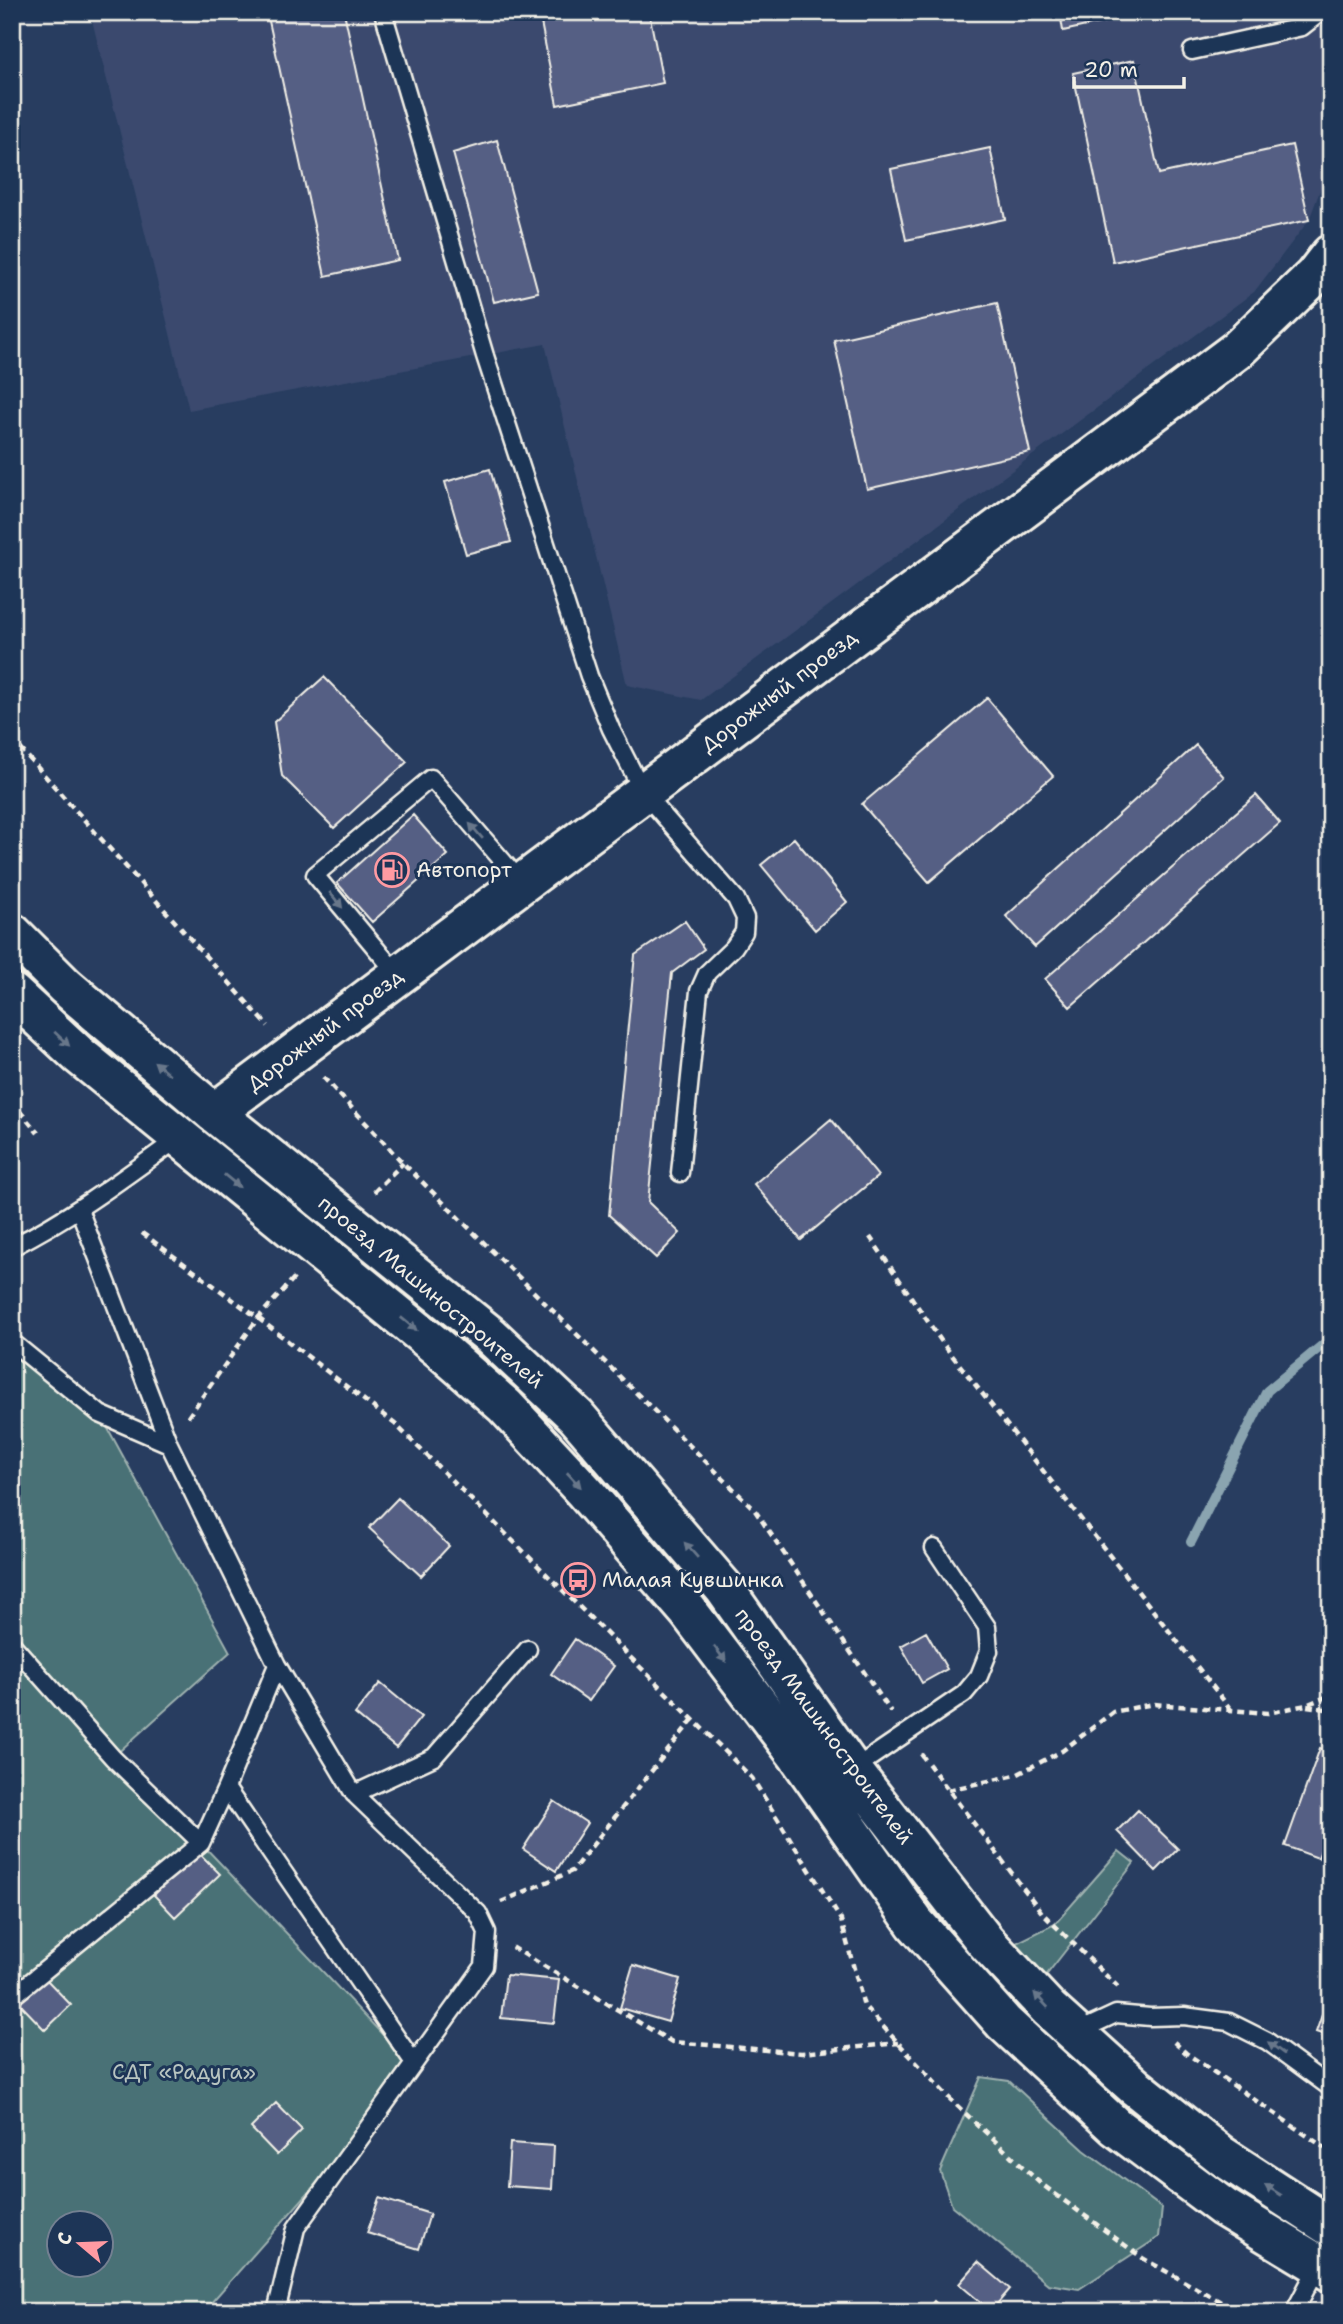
<svg xmlns="http://www.w3.org/2000/svg" width="1343" height="2324" font-family="'Shantell Sans',sans-serif">
<rect width="100%" height="100%" fill="#283d60"/>
<filter id="ink" filterUnits="userSpaceOnUse"><feTurbulence type="fractalNoise" baseFrequency=".0143" numOctaves="2"/><feDisplacementMap in="SourceGraphic" scale="14" xChannelSelector="R" yChannelSelector="G"/><feConvolveMatrix kernelMatrix="1 2 1 2 8 2 1 2 1" color-interpolation-filters="sRGB"/></filter>
<g filter="url(#ink)">
<!-- built -->
<path fill="#3a4a6e" d="M90,12H1331V161L1309,220L1254,292L701,700L627,685L545,344L189,410Z"/>
<!-- green -->
<path fill="#487176" stroke="#9eb1af" stroke-width="2" fill-rule="evenodd" d="M12,1342L100,1414L230,1652L113,1757L201,1843L416,2070L203,2312H12ZM60,2222H102V2264H60Z
M1119,1851L1134,1863L1037,1987L1002,1950L1055,1924Z
M981,2077L1009,2081L1084,2150L1162,2208L1159,2237L1079,2289L1048,2284L952,2206L940,2171Z"/>
<g fill="none" stroke-linecap="round" stroke-linejoin="round">
<!-- stream -->
<path stroke="#8aa4b0" stroke-width="10" d="M1191,1542L1267,1391L1331,1338"/>
</g>
<!-- building -->
<path fill="#555e84" stroke="#f4f1e8" stroke-width="2" d="M267,12H344L398,260L325,276Z
M539,12H649L663,83L557,105Z
M1060,12H1151L1063,31Z
M1134,60L1159,174L1292,145L1309,220L1113,262L1073,73Z
M497,140L538,292L494,302L453,153Z
M990,148L1005,219L906,240L891,169Z
M997,303L1030,452L867,489L834,340Z
M490,469L511,542L466,554L445,482Z
M324,677L407,762L334,828L282,776L274,722Z
M987,698L1053,776L929,882L862,804Z
M1196,745L1224,777L1035,947L1006,916Z
M1256,795L1280,823L1070,1007L1045,979Z
M413,815L448,855L372,922L337,883Z
M794,838L847,902L815,930L761,865Z
M685,921L704,949L672,973L648,1202L680,1233L656,1258L609,1215L635,955Z
M831,1119L878,1176L801,1240L754,1184Z
M398,1498L449,1546L421,1576L369,1528Z
M926,1632L947,1669L922,1683L901,1646Z
M575,1639L614,1666L589,1701L551,1674Z
M380,1683L421,1717L396,1748L355,1714Z
M1320,1748L1331,1752V1822L1318,1858L1285,1846Z
M554,1801L587,1823L556,1871L523,1849Z
M1138,1810L1178,1849L1156,1871L1117,1831Z
M198,1852L220,1874L175,1917L154,1895Z
M633,1965L680,1979L668,2022L620,2008Z
M506,1975L559,1980L554,2023L501,2018Z
M45,1978L71,2005L45,2030L19,2003Z
M1331,1989V2037L1316,2032Z
M276,2103L302,2130L277,2155L251,2128Z
M510,2143L554,2146L552,2189L507,2186Z
M379,2198L430,2214L419,2249L367,2233Z
M978,2262L1010,2289L991,2311L959,2284Z
M934,2301L946,2312H925Z"/>
<g fill="none" stroke-linecap="round" stroke-linejoin="round">
<!-- service casing -->
<g stroke="#f4f1e8" stroke-width="21">
<path id="service" d="M383,12L485,356L589,676L611,729L643,792L736,899L745,918L744,932L734,947L707,973L699,991L680,1173
M1192,51L1302,27L1321,12
M398,975L315,875L431,778L521,882
M79,1209L169,1444L277,1665L354,1794L478,1913L487,1932L484,1966L296,2228L276,2312
M12,1247C72,1217 125,1177 179,1138
M12,1342L100,1414L169,1444
M12,1644L113,1758L201,1843
M852,1770L964,1694L979,1676L989,1651L987,1627L934,1548
M226,1788L414,2063
M354,1794L434,1757L528,1649
M12,1997L201,1843L226,1788L277,1665
M1077,2032L1116,2014L1150,2017L1184,2016L1229,2022L1267,2041L1331,2088
M1294,2312L1318,2266"/>
</g>
<!-- tertiary casing -->
<g stroke="#f4f1e8" stroke-width="44">
<path id="tertiary" d="M214,1113L1237,350L1314,276L1331,254"/>
</g>
<!-- secondary casing -->
<g stroke="#f4f1e8" stroke-width="44">
<path id="secondary" d="M12,933L65,986L214,1113L491,1336L576,1416L724,1588L852,1770L985,1941L1049,2009L1134,2086L1222,2156L1331,2227
M12,993L80,1056L441,1350L505,1406L584,1491L688,1611L798,1756L915,1923L1004,2023L1116,2127L1223,2207L1331,2272"/>
</g>
<!-- path -->
<path stroke="#f4f1e8" stroke-width="4.5" stroke-dasharray="7 5" stroke-linecap="butt" d="M12,739L268,1026
M323,1077L403,1163L754,1509L891,1712
M12,1102L38,1133
M374,1192L403,1163
M142,1233L258,1318L395,1424L752,1778L841,1920L864,2006L950,2099L1040,2183L1144,2259L1239,2312
M870,1237L944,1345L1232,1711
M188,1417L258,1318L295,1277
M1307,1706L1331,1710
M921,1754L1043,1914L1118,1987
M948,1790L1016,1775L1062,1751L1113,1712L1153,1704L1268,1713L1306,1705L1331,1695
M501,1902L572,1871L693,1719
M512,1947L672,2042L802,2053L898,2043
M1174,2042L1186,2053L1331,2152"/>
<!-- service -->
<use href="#service" stroke="#1d3557" stroke-width="16"/>
<!-- tertiary -->
<use href="#tertiary" stroke="#1d3557" stroke-width="38"/>
<!-- secondary -->
<use href="#secondary" stroke="#1d3557" stroke-width="38"/>
</g>
<!-- one-way arrows -->
<defs><path id="oneway-solid" d="M-6-.8H1V-3.2L6.5 0L1 3.2V.8H-6Z" transform="scale(1.75)"/></defs>
<g fill="#68778a">
<use href="#oneway-solid" transform="translate(476 831) rotate(-131)"/>
<use href="#oneway-solid" transform="translate(336 900) rotate(51)"/>
<use href="#oneway-solid" transform="translate(62 1039) rotate(43)"/>
<use href="#oneway-solid" transform="translate(162 1068) rotate(-140)"/>
<use href="#oneway-solid" transform="translate(232 1181) rotate(39)"/>
<use href="#oneway-solid" transform="translate(409 1324) rotate(39)"/>
<use href="#oneway-solid" transform="translate(574 1480) rotate(47)"/>
<use href="#oneway-solid" transform="translate(691 1550) rotate(-131)"/>
<use href="#oneway-solid" transform="translate(720 1654) rotate(53)"/>
<use href="#oneway-solid" transform="translate(1041 2000) rotate(-133)"/>
<use href="#oneway-solid" transform="translate(1276 2048) rotate(-144)"/>
<use href="#oneway-solid" transform="translate(1273 2190) rotate(-148)"/>
</g>
</g>
<!-- icons -->
<defs>
<g id="fuel-ring" transform="scale(1.75)"><circle r="9.5" fill="#1d3557" stroke="#ff9aa2" stroke-width="1.5"/><path d="M-5.5-6h7V0h2V4h1.3V-2.5L3-4.5l.8-.8L6-3V5H2.5V1h-1V6h-7ZM-4.2-4.7v3.2H.2V-4.7Z" fill="#ff9aa2"/></g>
<g id="bus-ring" transform="scale(1.75)"><circle r="9.5" fill="#1d3557" stroke="#ff9aa2" stroke-width="1.5"/><path d="M-5-6H5V4H4V6H2V4H-2V6H-4V4H-5ZM-3.5-4V0h7V-4ZM-3.5 1.2v1.5H-2V1.2ZM2 1.2v1.5H3.5V1.2Z" fill="#ff9aa2"/></g>
</defs>
<g fill-rule="evenodd">
<use href="#fuel-ring" x="392" y="870"/>
<use href="#bus-ring" x="578" y="1580"/>
</g>
<g text-anchor="middle" dominant-baseline="central" stroke-width="6" stroke-linejoin="round" paint-order="stroke">
<!-- street labels -->
<g font-size="21" fill="#f4f1e8" stroke="#1d3557">
<text transform="translate(779 691) rotate(-37)">Дорожный проезд</text>
<text transform="translate(325 1030) rotate(-37)">Дорожный проезд</text>
<text transform="translate(431 1292) rotate(40)">проезд Машиностроителей</text>
<text transform="translate(824 1726) rotate(54)">проезд Машиностроителей</text>
</g>
<!-- poi labels -->
<g font-size="21" fill="#f4f1e8" stroke="#1d3557" text-anchor="start">
<text x="416" y="870">Автопорт</text>
<text x="602" y="1580">Малая Кувшинка</text>
</g>
<!-- park labels -->
<g font-size="21" fill="#b8c4c0" stroke="#1d3557">
<text x="184" y="2072">СДТ «Радуга»</text>
</g>
</g>
<!-- margin -->
<rect width="1343" height="2324" fill="none" stroke="#1d3557" stroke-width="42"/>
<rect x="21" y="21" width="1301" height="2282" fill="none" stroke="#f4f1e8" stroke-width="2.5" filter="url(#ink)"/>
<!-- north arrow -->
<g transform="translate(80 2244) rotate(289)"><circle r="33" fill="#1d3557" stroke="#738091" stroke-width="2"/>
<path d="M0-5L12 26L0 18L-12 26Z" fill="#ff9aa2"/>
<text y="-10" font-size="19" font-weight="bold" text-anchor="middle" fill="#f4f1e8">С</text>
</g>
<!-- scale -->
<path d="M1074 77v10h110v-10" fill="none" stroke="#f4f1e8" stroke-width="3.5"/>
<text x="1084" y="77" font-size="21" fill="#f4f1e8" stroke="#1d3557" stroke-width="5" paint-order="stroke">20 m</text>
</svg>
